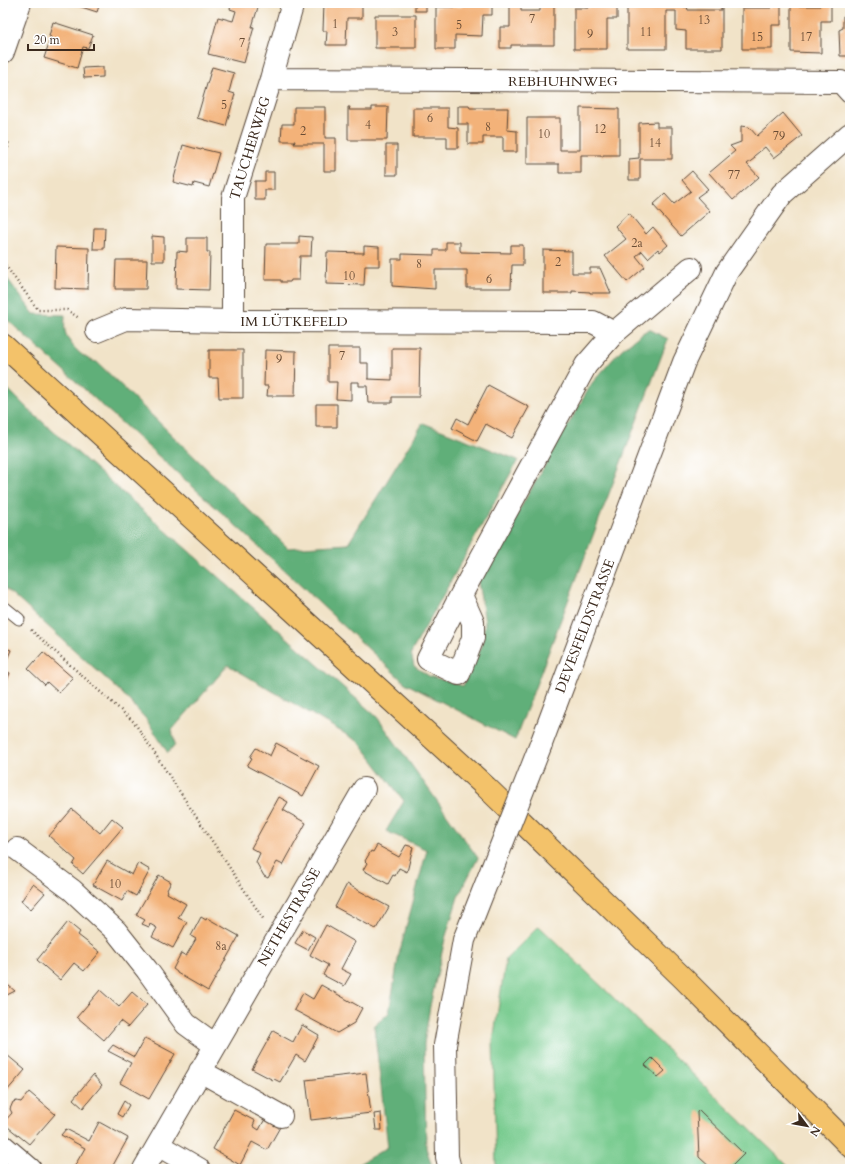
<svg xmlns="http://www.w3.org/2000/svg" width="853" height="1172" font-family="Cardo,serif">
<rect width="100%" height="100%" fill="#fff"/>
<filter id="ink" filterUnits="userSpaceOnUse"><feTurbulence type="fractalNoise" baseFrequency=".025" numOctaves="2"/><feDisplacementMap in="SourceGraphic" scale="8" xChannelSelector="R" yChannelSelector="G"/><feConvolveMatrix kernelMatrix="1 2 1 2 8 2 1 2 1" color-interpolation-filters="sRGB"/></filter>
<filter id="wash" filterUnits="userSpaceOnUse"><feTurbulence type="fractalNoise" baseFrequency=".012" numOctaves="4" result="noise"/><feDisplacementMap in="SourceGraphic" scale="16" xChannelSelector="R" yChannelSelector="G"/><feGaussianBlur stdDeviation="0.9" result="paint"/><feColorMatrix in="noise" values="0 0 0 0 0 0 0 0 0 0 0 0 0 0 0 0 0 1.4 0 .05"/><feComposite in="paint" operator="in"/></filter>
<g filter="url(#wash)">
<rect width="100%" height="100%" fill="#f1e3c8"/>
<!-- green -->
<path fill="#77cb8e" stroke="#597a56" d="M539,926L791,1169H496L493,1041L506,959Z"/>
<!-- forest -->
<path fill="#61af79" stroke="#4e6c4c" d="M3,273L34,314L65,315C65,320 64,326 65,331C68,344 84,360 97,362L288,548L348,544L423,423L518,460L411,653L414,666L429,676L463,686L482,646L485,622L478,582L592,383L621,350L641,334L649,329L668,339L515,740L405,683L243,532L3,316Z
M3,384L29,410L377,717L478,858L458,897L445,939L430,1006L424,1044L426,1148L433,1169H360L357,1165L388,1147L374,1026L389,1013L399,954L427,850L386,831L404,801L359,742L228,665L172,730L175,744L168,753L146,719L121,692L3,586Z"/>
<g id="blocks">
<!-- building -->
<path fill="#f3b279" d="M69,3H100L97,12Z
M232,3H264L263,5L259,4L252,27H254L244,63L208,54L218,17L233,21L236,11L230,9Z
M324,3H362V18H347L346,45H326L327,31H323Z
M415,3H426V11H415Z
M462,3H492V15H483L482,36L455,35V49H436V7H462Z
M540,3H554V45H511V48H500V27H510V6H521V11H540Z
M590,3H617V19H607V49H574V8H589Z
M627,3H676L677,7H687L688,10H721V7H722V49H686V31L676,30V11H666V49H627Z
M771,3H781V25H772V49H742V8H771Z
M820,3H831V21H821V53L791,52V6H820Z
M375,15H416V48H375Z
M843,16H850V56H840L839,30L843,28Z
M53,22L93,35L88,48L83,47L77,68L44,58L51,37L49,36Z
M103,67V77L84,78L83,68Z
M212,67L234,73L229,92L235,94L226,126L197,118Z
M458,106H469L470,108H508L507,130L517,131V152H503V137H483V144H468V124H458Z
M294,107H325V138H336V171H324V144H294L295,141H281L282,124H294Z
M348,107H350L349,110H372V107H388L387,140H348Z
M413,108H448V127L458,128V148H447V137H413Z
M580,108L619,109V155H603V157L601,156V155H581V173H559V164H527V118H560V150H580Z
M783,113L802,136L774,158L765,147L754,156L755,158L747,164L759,177L733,200L709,173L735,151L730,146L741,142V126L749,127L757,136Z
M657,122V127H672V159H640V180H629V159L639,158V123Z
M183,145L201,150L202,149L219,153L209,187L194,183L193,187L173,182Z
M386,145H397V175H386Z
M692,171L708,189L697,197L710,211L681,236L653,205L665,194L674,204L691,191L682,180Z
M265,172H274V190H265V200H255V181H265Z
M629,213L646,234L653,227L668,245L660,252L658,249L648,258L642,251L636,256L645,267L627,282L605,256L626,239L615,226Z
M94,228H105L104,249H93Z
M152,236L164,237V261H152Z
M299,236L312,237L311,256H300L299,280H291L290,282H281V280H265L266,244H299Z
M187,238H207V252H210L209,290L176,289L177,251L187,252Z
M446,242H460V250L461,252L511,253V245H523V265H512L511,288H467V270H435V289L392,286V259H402V254L434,255V250H446Z
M364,246L379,247V266H365L364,285L326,284L327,252L364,253Z
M56,247L89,248L88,289L55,288Z
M543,250L572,251V273H590V268H600L611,293H590V292L572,291V293H543Z
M116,260H147L146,289H115Z
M328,348H360V363H368V379L392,380V348H420L419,397H392V403H368L367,386H359V382H351V400L336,399L337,382H328Z
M209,350H243V398H219L218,378H209Z
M265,350L296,351L295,396H267L268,386H264Z
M488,385L529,407L512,438L486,424L477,441L452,428L457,418L468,424Z
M316,404H337V427H316Z
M3,647L11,650L3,669Z
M43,652L73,678L59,693L47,682L45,685L28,669Z
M3,670L10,673L3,690Z
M276,743L319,766L303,796L247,766L252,758L250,757L256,748L270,756Z
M279,797L288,802L283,810L306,823L283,865L277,862L268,878L264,876L256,862L260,853L251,848Z
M72,809L100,833L112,818L123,827L83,874L73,865L76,860L49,836Z
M377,845L399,857L406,845L413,847L407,872L399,868L395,876L393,875L388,884L363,870L367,863L365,861L371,851L373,852Z
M107,861L132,875L138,863L150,870L136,896L127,891L122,901L93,885Z
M159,875L171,882L167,890L168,891L167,893L186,904L178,918L187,922L173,948L152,937L157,928L150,924L149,927L142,924L145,920L136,915Z
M33,884L45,893L31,909L21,901Z
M347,884L389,907L376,929L335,907Z
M201,917L206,920L207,918L239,936L208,991L177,973V972L173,969L181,953L186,956L196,939L191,936Z
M68,922L80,932L78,935L100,952L84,971L74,963L60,980L37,960Z
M326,925L355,942L341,969L351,974L344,986L323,975L328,965L310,955Z
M303,930L315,937L308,950L295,943Z
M3,981L15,991L3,997Z
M321,985L362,1008L354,1023L337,1033L294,1010L303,993L313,999Z
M100,990L119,1007L132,992L147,1005L128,1027L120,1021L104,1040L77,1017Z
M302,1025L319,1035L305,1061L296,1055L280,1082L274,1079L273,1080L252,1069L273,1031L293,1042Z
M145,1038L175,1054L149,1099L120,1083L131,1063L108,1051L113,1045L134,1057Z
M7,1055L25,1070L6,1092L3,1090V1060Z
M652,1058L665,1071L658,1077L645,1065Z
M366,1073L371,1113L311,1120L306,1080Z
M93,1075L102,1085L83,1108L73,1099Z
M29,1092L55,1114L29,1144L3,1123L12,1113L10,1109L13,1102L17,1101L21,1102Z
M124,1101L129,1105L122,1117L117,1114Z
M234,1110L255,1121L253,1126L259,1130L265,1119L280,1127L267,1150L252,1142L240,1165L213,1149Z
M699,1110L744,1154L729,1169H712L699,1157L697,1112Z
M381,1113L382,1130H376L374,1114Z
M99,1122L128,1138L111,1169H78L74,1167L85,1148L61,1135L66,1129L89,1141Z"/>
</g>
</g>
<g filter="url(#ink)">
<use href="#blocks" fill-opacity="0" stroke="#564638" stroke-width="1"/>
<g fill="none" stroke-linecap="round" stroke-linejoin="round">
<!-- service casing -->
<g stroke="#564638" stroke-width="13">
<path id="service" d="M3,606L19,619"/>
</g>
<!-- minor casing -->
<g stroke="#564638" stroke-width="24">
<path id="minor" d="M3,52L20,3
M271,79L841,82L850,92
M233,321V198L271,79L293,3
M97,331L126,319L233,321L593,322L614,333
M461,595L473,622V638L459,674L428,659L461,595L586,365L614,333L691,268
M541,744L684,362L727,272L782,194L850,134
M17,849L72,890L116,931L147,970L186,1024L215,1045
M200,1071L281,1116
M158,1145L199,1169
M3,1146L30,1169
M144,1169L364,789
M450,1169L447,1157L445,1045L464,940L492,869"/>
</g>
<!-- trunk casing -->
<g stroke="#564638" stroke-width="24">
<path id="trunk" d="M3,345L486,787L683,978L850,1146"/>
</g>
<!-- path -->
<path stroke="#564638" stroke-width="2.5" stroke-dasharray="1 3" stroke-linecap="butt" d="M3,137L9,144L3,163
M3,262L38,310H67L79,318
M31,630L134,722L264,920"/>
<!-- service -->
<use href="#service" stroke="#fff" stroke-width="11"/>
<!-- minor -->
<use href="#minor" stroke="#fff" stroke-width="22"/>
<!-- trunk -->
<use href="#trunk" stroke="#f3c26a" stroke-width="22"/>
<!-- minor-bridge casing -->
<g stroke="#564638" stroke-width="24" stroke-linecap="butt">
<path id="minor-bridge" d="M492,869L541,744"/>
</g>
<!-- minor-bridge -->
<use href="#minor-bridge" stroke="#fff" stroke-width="22"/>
</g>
</g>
<g text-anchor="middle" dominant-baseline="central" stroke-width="3" stroke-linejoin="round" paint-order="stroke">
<!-- number labels -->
<g font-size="12" fill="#694c35">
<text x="532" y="19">7</text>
<text x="704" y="20">13</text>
<text x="335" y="24">1</text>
<text x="459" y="25">5</text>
<text x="395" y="32">3</text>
<text x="646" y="32">11</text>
<text x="590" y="34">9</text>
<text x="757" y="37">15</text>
<text x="806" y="37">17</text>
<text x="242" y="43">7</text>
<text x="224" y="105">5</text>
<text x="430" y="118">6</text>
<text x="368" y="125">4</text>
<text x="488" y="127">8</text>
<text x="600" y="129">12</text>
<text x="303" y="131">2</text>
<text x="544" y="134">10</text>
<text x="779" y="136">79</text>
<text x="655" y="143">14</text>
<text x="734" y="175">77</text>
<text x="637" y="243">2a</text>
<text x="558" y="262">2</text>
<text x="419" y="264">8</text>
<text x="349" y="276">10</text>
<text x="489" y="279">6</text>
<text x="342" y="356">7</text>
<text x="279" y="359">9</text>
<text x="115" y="884">10</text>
<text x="221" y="946">8a</text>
</g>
<!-- street labels -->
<g font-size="14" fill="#3b2a1e" stroke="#fff">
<text x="563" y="81">REBHUHNWEG</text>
<text transform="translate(250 148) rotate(-73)">TAUCHERWEG</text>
<text x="294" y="321">IM LÜTKEFELD</text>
<text transform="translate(585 626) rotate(-69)">DEVESFELDSTRASSE</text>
<text transform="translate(289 917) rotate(-60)">NETHESTRASSE</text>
</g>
</g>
<!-- margin -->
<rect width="853" height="1172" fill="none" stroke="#fff" stroke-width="16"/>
<!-- north arrow -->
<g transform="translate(807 1126) rotate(122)" stroke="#ffffff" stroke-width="3" paint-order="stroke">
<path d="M0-3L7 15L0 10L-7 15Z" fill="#3b2a1e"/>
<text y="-6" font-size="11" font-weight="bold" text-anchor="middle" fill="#3b2a1e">N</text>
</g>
<!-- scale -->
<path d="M28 44v6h66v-6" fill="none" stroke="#3b2a1e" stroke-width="2"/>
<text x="34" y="44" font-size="12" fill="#3b2a1e" stroke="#ffffff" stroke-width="3" paint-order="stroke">20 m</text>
</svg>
